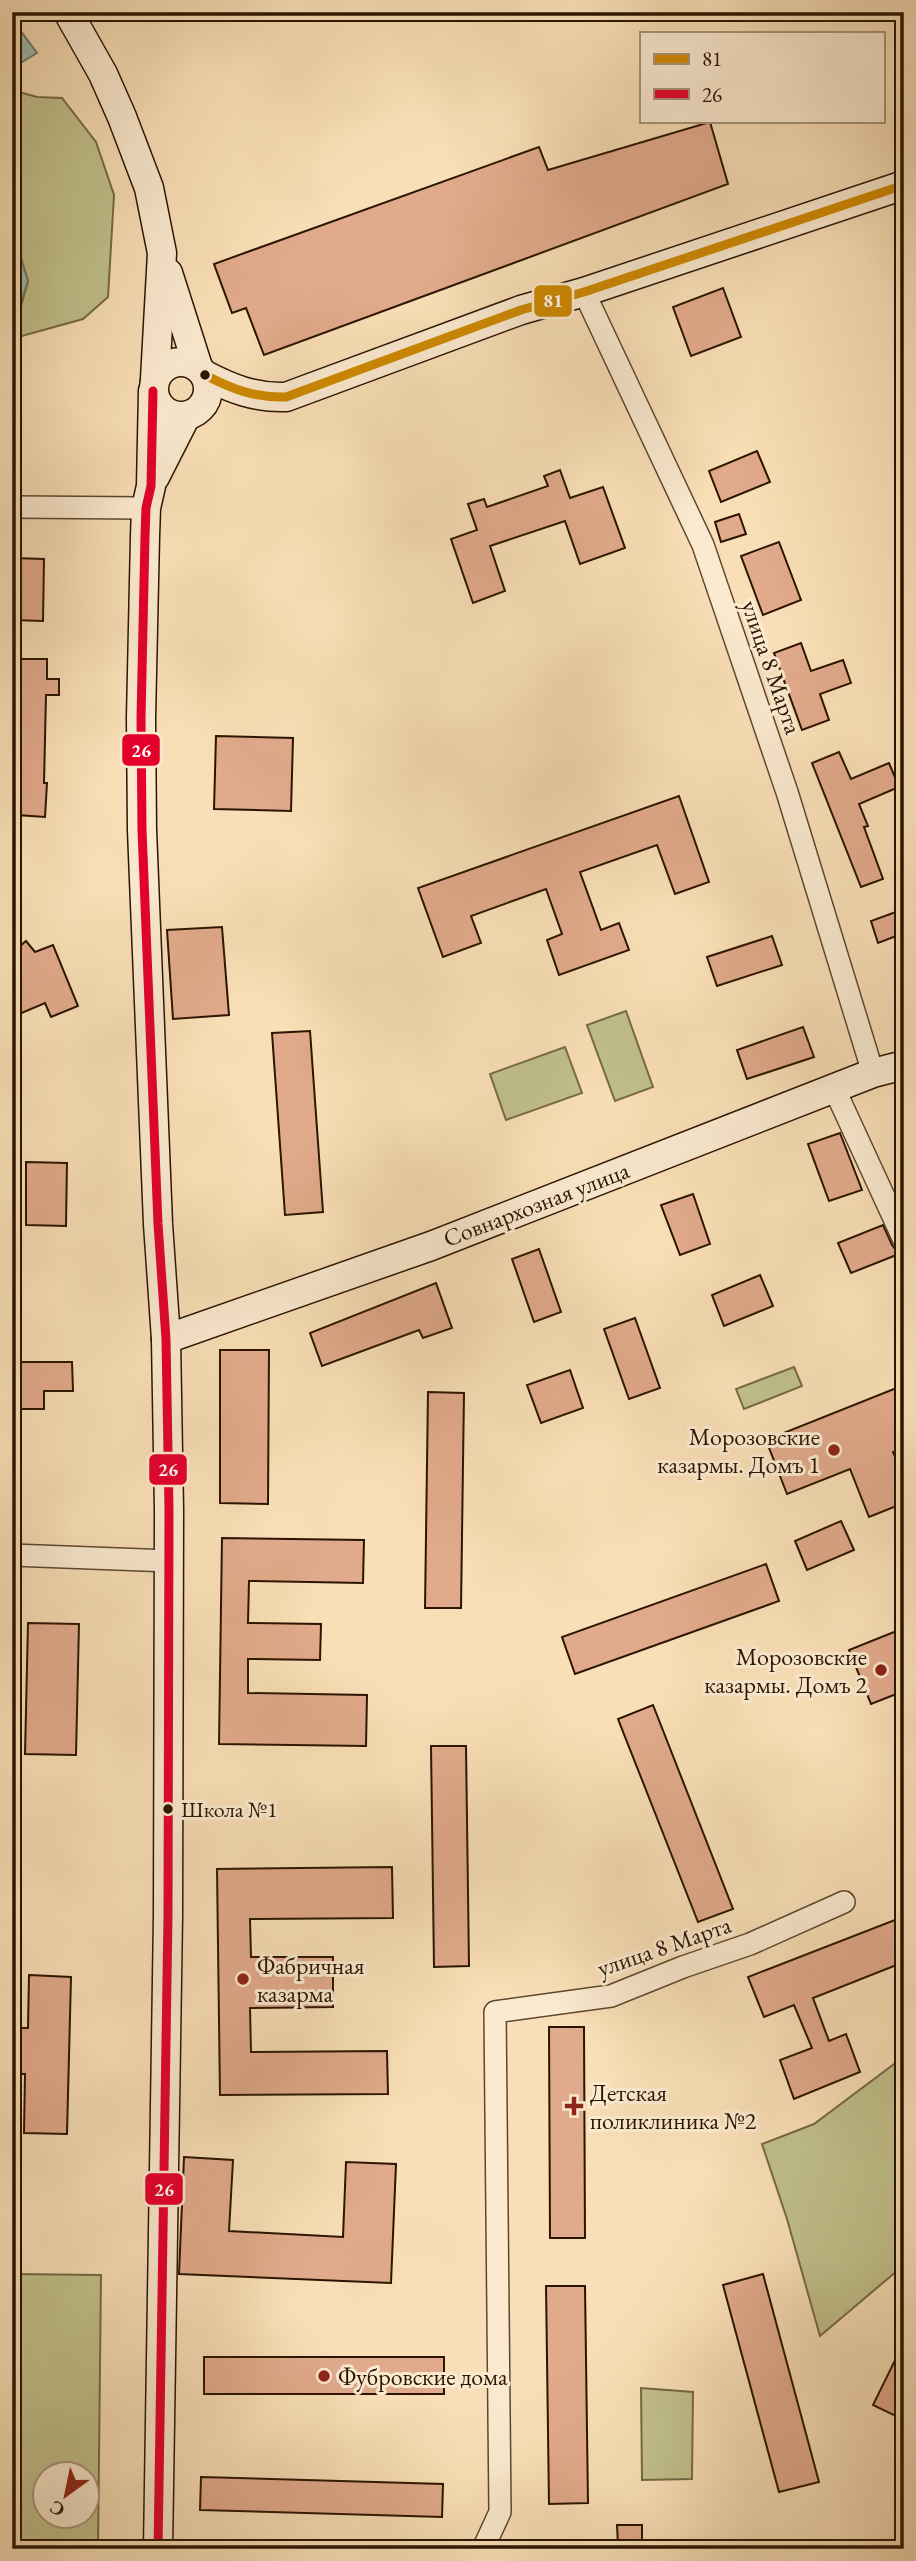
<svg xmlns="http://www.w3.org/2000/svg" width="916" height="2561" font-family="'EB Garamond',serif">
<style>
.green{fill:#c1c18c;stroke:#766a46;stroke-width:2;fill-rule:evenodd}
.water{fill:#9ebcb1;stroke:#70796b;stroke-width:2}
.lines{fill:none;stroke-linecap:round;stroke-linejoin:round}
.stream{stroke:#70796b;stroke-width:6}
.building{fill:#e1aa8c;stroke:#2b1401;stroke-width:2}
.street-casing{stroke:#5e472e;stroke-width:24}
.secondary-casing{stroke:#2b1401;stroke-width:31}
.street{stroke:#fbead0;stroke-width:21}
.secondary{stroke:#fbead0;stroke-width:28}
.bus-1-casing{stroke:#fbead0;stroke-width:14}
.bus-2-casing{stroke:#fbead0;stroke-width:14}
.bus-1{stroke:#ce8900;stroke-width:9}
.bus-2{stroke:#e4002b;stroke-width:9}
.bus-dot{fill:#2b1401;stroke:#fbead0;stroke-width:2.5}
.poi-dot{fill:#8f2418;stroke:#fbead0;stroke-width:2.5}
.labels{text-anchor:middle;dominant-baseline:central;stroke-width:6;stroke-linejoin:round;paint-order:stroke}
.bus-label{font-size:22px;fill:#2b1401;stroke:#fbead0;text-anchor:start}
.street-label{font-size:24px;fill:#2b1401;stroke:#fbead0}
.poi-label{font-size:24px;fill:#2b1401;stroke:#fbead0;text-anchor:start}
.line-badge{stroke:#fbead0;stroke-width:2.5}
.badge-label{font-size:19px;text-anchor:middle;font-weight:bold;fill:#fff}
</style>
<rect width="100%" height="100%" fill="#f9dfb7"/>
<filter id="stains"><feTurbulence type="fractalNoise" baseFrequency=".00286" numOctaves="4"/><feColorMatrix values="0 0 0 0 .2 0 0 0 0 .09 0 0 0 0 .02 0 0 0 .5 -.17"/></filter>
<radialGradient id="worn" r=".72"><stop offset=".6" stop-color="#630" stop-opacity="0"/><stop offset="1" stop-color="#630" stop-opacity=".3"/></radialGradient>
<!-- green -->
<g class="green">
<polygon points="12,90 37,97 62,98 96,142 114,195 108,297 83,319 22,336 14,331 28,281 12,230"/>
<polygon points="626,1011 653,1087 615,1101 587,1025"/>
<polygon points="565,1047 582,1093 506,1120 490,1074"/>
<polygon points="794,1367 802,1386 744,1409 736,1389"/>
<polygon points="904,2052 904,2265 820,2336 787,2219 762,2144 814,2124 898,2061"/>
<path d="M12,2274L101,2275L98,2549H12ZM46,2474H88V2516H46Z"/>
<polygon points="641,2388 693,2392 692,2479 642,2480"/>
</g>
<!-- water -->
<g class="water">
<polygon points="12,19 37,53 12,68"/>
<polygon points="12,230 28,281 18,312 12,317"/>
</g>
<g class="lines">
<!-- stream -->
<polyline class="stream" points="87,18 110,12"/>
</g>
<!-- building -->
<g class="building">
<polygon points="710,122 728,184 264,355 246,308 232,313 214,264 539,147 548,170"/>
<polygon points="723,288 741,337 691,356 673,307"/>
<polygon points="757,451 770,482 721,502 709,471"/>
<polygon points="560,470 570,498 603,487 625,548 580,564 565,521 490,546 505,591 473,603 451,539 477,530 468,504 484,499 487,507 548,486 544,476"/>
<polygon points="739,514 746,534 721,542 715,522"/>
<polygon points="779,542 801,600 763,615 741,556"/>
<polygon points="13,558 44,559 43,621 12,620"/>
<polygon points="801,643 811,671 843,660 851,683 820,694 829,720 802,730 774,653"/>
<polygon points="20,659 47,659 47,679 59,679 59,695 46,695 44,783 47,783 45,817 17,815 21,754"/>
<polygon points="216,736 293,738 291,811 214,809"/>
<polygon points="839,752 851,779 889,763 899,787 859,804 868,826 864,827 883,879 861,887 812,763"/>
<polygon points="679,796 709,882 675,894 657,845 580,872 601,930 619,923 629,950 559,975 547,940 562,934 546,889 471,916 481,943 443,957 418,888"/>
<polygon points="904,909 904,933 878,943 871,921"/>
<polygon points="222,927 229,1015 173,1019 167,930"/>
<polygon points="772,936 782,965 717,986 707,957"/>
<polygon points="26,941 35,952 53,945 78,1006 51,1017 45,1003 12,1017 12,953"/>
<polygon points="803,1027 814,1057 747,1079 737,1050"/>
<polygon points="310,1031 323,1212 285,1215 272,1033"/>
<polygon points="840,1133 862,1190 829,1201 808,1144"/>
<polygon points="26,1162 67,1163 66,1226 26,1225"/>
<polygon points="693,1194 710,1244 680,1255 661,1205"/>
<polygon points="883,1225 892,1245 899,1254 851,1273 838,1243"/>
<polygon points="539,1249 561,1312 534,1322 512,1259"/>
<polygon points="760,1275 773,1306 724,1326 712,1295"/>
<polygon points="436,1283 452,1328 423,1338 419,1330 322,1366 310,1333"/>
<polygon points="635,1318 660,1388 629,1399 604,1329"/>
<polygon points="220,1350 269,1350 268,1504 220,1503"/>
<polygon points="12,1362 72,1362 73,1391 44,1391 44,1409 12,1409"/>
<polygon points="570,1370 583,1408 541,1423 527,1385"/>
<polygon points="904,1385 904,1448 893,1452 904,1478 904,1503 869,1517 850,1469 787,1494 766,1440"/>
<polygon points="428,1392 464,1393 461,1608 425,1608"/>
<polygon points="841,1521 854,1550 807,1570 795,1541"/>
<polygon points="222,1538 364,1540 363,1583 249,1581 248,1623 321,1624 320,1660 248,1659 248,1693 367,1695 366,1746 219,1744"/>
<polygon points="766,1564 779,1601 575,1674 562,1637"/>
<polygon points="28,1623 79,1624 76,1755 25,1754"/>
<polygon points="904,1628 904,1691 871,1704 849,1650"/>
<polygon points="653,1705 733,1909 698,1922 618,1719"/>
<polygon points="431,1746 466,1746 469,1966 434,1967"/>
<polygon points="392,1867 393,1918 250,1919 251,1957 333,1957 333,2007 250,2008 251,2052 387,2051 388,2094 220,2095 217,1869"/>
<polygon points="900,1918 904,1927 904,1962 813,1998 829,2041 846,2034 860,2072 794,2099 780,2060 812,2048 794,2005 764,2017 748,1977"/>
<polygon points="29,1975 71,1977 67,2134 24,2133 25,2074 12,2074 12,2028 28,2028"/>
<polygon points="549,2027 584,2027 585,2238 550,2238"/>
<polygon points="184,2157 233,2160 229,2231 343,2237 346,2162 396,2164 391,2283 179,2274"/>
<polygon points="763,2274 819,2482 779,2492 723,2285"/>
<polygon points="546,2286 585,2286 588,2503 549,2504"/>
<polygon points="904,2342 904,2420 873,2405"/>
<rect x="204" y="2357" width="240" height="37"/>
<polygon points="201,2477 443,2484 442,2517 200,2510"/>
<polygon points="617,2525 642,2525 642,2546 618,2545"/>
</g>
<g class="lines">
<defs>
<g id="street">
<polyline points="584,292 703,545 787,792 873,1073"/>
<polyline points="12,507 146,508"/>
<polyline points="834,1088 904,1240"/>
<polyline points="12,1555 170,1561"/>
<polyline points="483,2549 500,2512 495,2012 611,1996 683,1967 750,1944 844,1902"/>
</g>
<g id="secondary">
<polyline points="68,12 103,74 122,117 149,188 162,253 155,379"/>
<polyline points="168,273 198,367"/>
<circle cx="181" cy="389" r="27"/>
<path d="M205,375C232,389 255,398 286,397L521,310L584,292L904,185"/>
<polyline points="153,391 151,486 146,508 145,536 141,718 142,830 158,1224 166,1339 169,1510 168,1916 158,2549"/>
<polyline points="155,477 186,416"/>
<polyline points="166,1339 431,1246 873,1073 904,1065"/>
</g>
</defs>
<!-- street casing -->
<use href="#street" class="street-casing"/>
<!-- secondary casing -->
<use href="#secondary" class="secondary-casing"/>
<!-- street -->
<use href="#street" class="street"/>
<!-- secondary -->
<use href="#secondary" class="secondary"/>
<defs>
<path id="bus-1" d="M205,375C232,389 255,398 286,397L521,310L584,292L904,185"/>
<polyline id="bus-2" points="153,391 151,486 146,508 145,536 141,718 142,830 158,1224 166,1339 169,1510 168,1916 158,2549"/>
</defs>
<!-- bus-1 casing -->
<use href="#bus-1" class="bus-1-casing"/>
<!-- bus-2 casing -->
<use href="#bus-2" class="bus-2-casing"/>
<!-- bus-1 -->
<use href="#bus-1" class="bus-1"/>
<!-- bus-2 -->
<use href="#bus-2" class="bus-2"/>
</g>
<!-- markers -->
<g class="bus-dot">
<circle cx="205" cy="375" r="6"/>
<circle cx="168" cy="1809" r="6"/>
</g>
<g class="poi-dot">
<circle cx="834" cy="1450" r="7"/>
<circle cx="881" cy="1670" r="7"/>
<circle cx="243" cy="1979" r="7"/>
<path d="M570.5 2095.5h7v7h7v7h-7v7h-7v-7h-7v-7h7z"/>
<circle cx="324" cy="2376" r="7"/>
</g>
<g class="labels">
<!-- bus labels -->
<g class="bus-label">
<text x="181" y="1809">Школа №1</text>
</g>
<!-- street labels -->
<g class="street-label">
<text transform="translate(772 667) rotate(71)">улица 8 Марта</text>
<text transform="translate(536 1204) rotate(-21)">Совнархозная улица</text>
<text transform="translate(664 1946) rotate(-19)">улица 8 Марта</text>
</g>
<!-- poi labels -->
<g class="poi-label">
<text x="820" y="1436" text-anchor="end">Морозовские<tspan x="820" dy="28">казармы. Домъ 1</tspan></text>
<text x="867" y="1656" text-anchor="end">Морозовские<tspan x="867" dy="28">казармы. Домъ 2</tspan></text>
<text x="257" y="1965">Фабричная<tspan x="257" dy="28">казарма</tspan></text>
<text x="590" y="2092">Детская<tspan x="590" dy="28">поликлиника №2</tspan></text>
<text x="338" y="2376">Фубровские дома</text>
</g>
</g>
<g class="line-badge">
<rect x="533" y="284" width="40" height="34" rx="7" fill="#ce8900"/>
<rect x="121" y="733" width="40" height="34" rx="7" fill="#e4002b"/>
<rect x="148" y="1453" width="40" height="33" rx="7" fill="#e4002b"/>
<rect x="144" y="2172" width="40" height="34" rx="7" fill="#e4002b"/>
</g>
<g class="badge-label">
<text x="553" y="307">81</text>
<text x="141" y="757">26</text>
<text x="168" y="1476">26</text>
<text x="164" y="2196">26</text>
</g>
<!-- margin -->
<rect width="916" height="2561" fill="none" stroke="#f9dfb7" stroke-width="42"/>
<rect x="14" y="14" width="888" height="2533" fill="none" stroke="#2b1401" stroke-width="3.5"/>
<rect x="21" y="21" width="874" height="2519" fill="none" stroke="#2b1401" stroke-width="2"/>
<!-- legend -->
<rect x="640" y="32" width="245" height="91" fill="#fbead0" stroke="#a8947d" stroke-width="2"/>
<rect x="654" y="54" width="35" height="10" fill="#ce8900" stroke="#a8947d" stroke-width="2"/>
<text x="702" y="66" font-size="21" fill="#2b1401">81</text>
<rect x="654" y="89" width="35" height="10" fill="#e4002b" stroke="#a8947d" stroke-width="2"/>
<text x="702" y="102" font-size="21" fill="#2b1401">26</text>
<!-- north arrow -->
<g transform="translate(66 2495) rotate(213)"><circle r="33" fill="#fbead0" stroke="#a8947d" stroke-width="2"/>
<path d="M0-5L12 26L0 18L-12 26Z" fill="#8f2418"/>
<text y="-10" font-size="19" font-weight="bold" text-anchor="middle" fill="#2b1401">С</text>
</g>
<rect width="100%" height="100%" filter="url(#stains)"/>
<rect width="100%" height="100%" fill="url(#worn)"/>
</svg>
